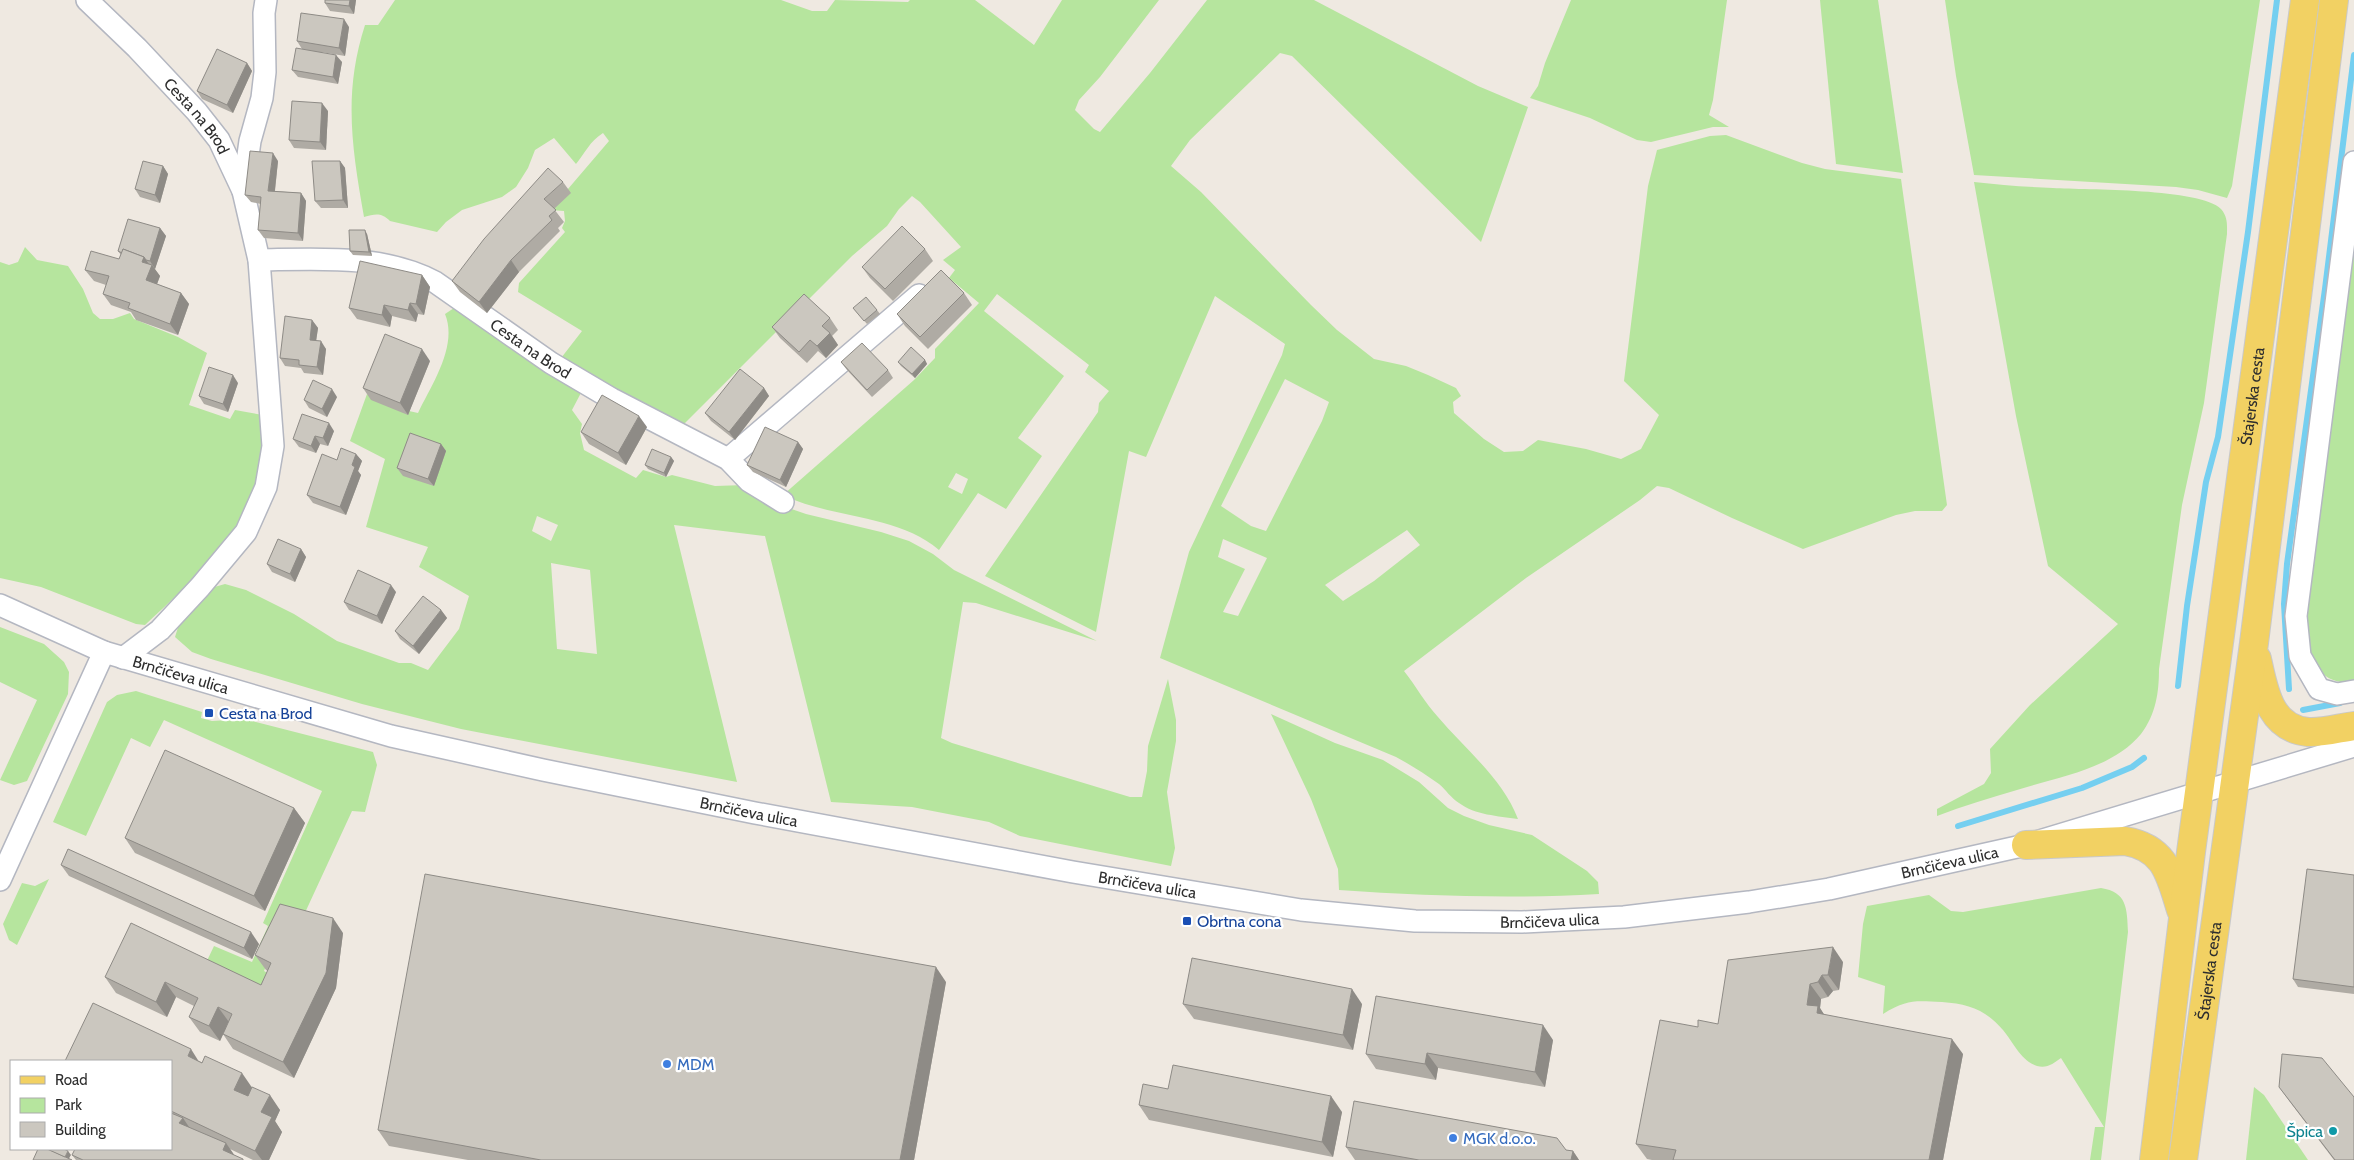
<svg xmlns="http://www.w3.org/2000/svg" width="2354" height="1160" font-family="Cabin,sans-serif">
<style>
.green{fill:#b6e59e;fill-rule:evenodd}
.lines{fill:none;stroke-linecap:round;stroke-linejoin:round}
.stream{stroke:#75cff0;stroke-width:6}
.minor-casing{stroke:#b4b7c1;stroke-width:24}
.major-casing{stroke:#c9c9c9;stroke-width:30}
.minor{stroke:#fff;stroke-width:21}
.major{stroke:#f2d163;stroke-width:28}
.wall{fill:#afaba4}
.shaded-wall{fill:#8e8b86}
.building{fill:#cbc7bf;stroke:#8e8b86}
.transit-dot{fill:#1a4fb4;stroke:#fff;stroke-width:2}
.shop-dot{fill:#3f7fe0;stroke:#fff;stroke-width:2}
.culture-dot{fill:#0f9aa8;stroke:#fff;stroke-width:2}
.labels{text-anchor:middle;dominant-baseline:central;stroke-width:4.5;stroke-linejoin:round;paint-order:stroke}
.street-label{font-size:16px;fill:#2e2e2e;stroke:#fff}
.transit-label{font-size:16px;fill:#164399;stroke:#fff;text-anchor:start}
.shop-label{font-size:16px;fill:#366cbe;stroke:#fff;text-anchor:start}
.culture-label{font-size:16px;fill:#0d838f;stroke:#fff;text-anchor:end}
</style>
<rect width="100%" height="100%" fill="#efe9e1"/>
<!-- green -->
<g class="green">
<path d="M395,0H781L812,11H827L835,0L908,2L910,0H975L1034,45L1062,0H1159L1100,77L1079,100L1075,110L1094,129L1100,132L1150,73L1207,0H1314L1478,86L1528,107L1481,242L1292,56L1280,53L1190,140L1171,166L1201,192L1311,305L1337,330L1374,359L1406,366L1428,375L1456,388L1461,396L1453,402L1454,413L1484,439L1504,452L1523,451L1538,440L1586,449L1621,459L1641,449L1659,415L1624,381L1648,186L1657,150L1710,136L1726,135L1802,163L1825,169L1901,179L1947,505L1942,511H1915L1896,515L1803,549L1732,518L1669,488L1657,486L1640,500L1526,578L1404,671C1416,686 1425,703 1438,717C1465,749 1503,779 1518,819C1498,816 1475,815 1459,803C1451,798 1446,790 1439,784C1425,774 1411,765 1396,757L1160,658L1189,552L1282,355L1285,344L1215,296L1146,457L1129,451L1096,632L985,576L1098,412L1099,403L1109,391L1085,372L1089,365L997,294L984,311L1064,376L1018,438L1042,456L1006,509L978,493L939,550C897,514 832,519 783,495L914,380L935,358V349L979,303L949,278L955,270L943,260L961,247L920,202L912,196L899,209L887,226L852,256L680,428L558,362L582,331L518,292L519,283L565,232L562,228L565,221L564,211L550,210L609,141L603,133C589,142 586,152 576,164L554,138L535,150L528,168L516,187L502,197L462,210L446,222L437,232L390,221C381,212 375,214 364,217C352,148 343,93 365,25H378ZM1285,379L1329,402L1322,421L1266,531L1251,526L1221,506ZM956,473L968,479L962,494L948,487ZM1407,530L1420,545L1374,581L1343,601L1325,585ZM1223,539L1267,558L1238,616L1223,612L1245,569L1218,557Z"/>
<polygon points="1571,0 1727,0 1713,100 1709,115 1729,127 1713,127 1651,142 1637,140 1590,118 1530,98 1538,86 1545,63"/>
<polygon points="1820,0 1878,0 1903,173 1836,164"/>
<polygon points="1945,0 2260,0 2232,186 2227,198 2198,190 2176,187 1974,175 1956,76"/>
<path d="M1974,182C2000,185 2027,187 2053,188C2086,190 2201,188 2221,209C2228,217 2227,225 2227,234L2204,403L2182,505L2159,669C2159,692 2156,714 2141,734C2112,769 2058,777 2017,790C1990,798 1963,806 1937,816V809L1984,784L1991,773L1990,749L2030,705L2118,624L2048,566L2016,416Z"/>
<path d="M2354,234V683C2311,684 2310,651 2305,619Z"/>
<path d="M25,247L37,260L68,266L83,289L93,313L100,319H113L130,313L134,319L178,337L207,353L189,405L230,419L235,410L263,415C265,437 266,458 260,480C247,531 184,589 145,625L136,624L41,587L0,578V262L9,265L18,262Z"/>
<path d="M457,306L583,389L572,410L582,424L580,433L584,450L636,478L643,470L666,477L672,475L715,486L745,485L777,504L806,514L881,532L909,541L933,554L954,570L1097,641L976,603L963,602L941,738L952,743L1130,797H1142L1147,771L1148,746L1168,679L1176,720V741L1167,792L1175,848L1171,866L1020,836L989,822L912,807L831,802L765,536L674,525L737,782L461,729L362,704L211,659L192,652L175,637L181,618L211,588L225,584L246,590L294,614L337,641L399,663H411L428,670L459,629L469,596L419,567L428,547L366,527L385,459L350,441L367,394L400,409L418,413C432,384 458,346 445,314ZM537,516L558,525L551,541L532,531ZM551,563L590,570L597,654L557,649Z"/>
<polygon points="0,627 44,644 64,662 69,672 68,694 27,781 14,785 0,780 37,700 0,682"/>
<polygon points="136,691 202,712 201,718 212,721 244,719 373,752 377,765 365,812 352,811 303,917 288,912 264,971 278,979 270,995 205,965 214,946 252,962 268,926 263,923 322,791 164,720 150,747 131,738 86,836 53,822 107,702 117,695"/>
<path d="M1271,714L1335,743L1383,760L1419,782L1448,808L1464,816L1489,825L1532,835L1587,871L1598,882L1599,894C1512,899 1426,896 1339,890L1338,869L1311,799Z"/>
<polygon points="49,879 17,945 9,940 3,924 22,883 35,886"/>
<path d="M2101,888C2127,892 2127,908 2128,932L2101,1160H2090L2095,1127H2104L2061,1058C2054,1063 2047,1069 2037,1066C2021,1061 2013,1042 2003,1030C1985,1009 1968,1004 1942,1002C1914,1001 1908,999 1883,1014L1885,986L1858,977L1863,924L1867,906L1929,895L1951,911L1963,912Z"/>
<polygon points="2254,1087 2264,1095 2308,1160 2246,1160"/>
</g>
<g class="lines">
<!-- stream -->
<g class="stream">
<polyline points="2178,686 2187,606 2206,482 2218,437 2248,232 2277,0"/>
<polyline points="2289,689 2284,604 2287,564 2325,289 2354,55"/>
<polyline points="2303,710 2340,703"/>
<polyline points="1958,826 2082,788 2132,767 2144,758"/>
</g>
<defs>
<g id="minor">
<path id="s1" d="M87,0L137,48L197,112L219,140L243,191L259,260L273,446L266,487L246,532L200,587L160,630L123,658"/>
<polyline points="2354,162 2296,616 2300,656 2319,689 2337,694 2354,691"/>
<polyline points="243,191 250,141 262,98 265,72 264,13 266,0"/>
<path id="s2" d="M259,260C318,259 382,254 435,282L551,363L612,399L728,459L749,481L783,502"/>
<polyline points="728,459 919,295"/>
<path id="s3" d="M0,605L104,652L391,736L543,770L755,813L1073,872L1301,910L1415,921L1522,922L1624,917L1749,902L1829,889L2026,845L2354,746"/>
<polyline points="0,880 104,652"/>
</g>
<g id="major">
<path d="M2257,659C2264,690 2269,728 2308,732C2323,733 2339,728 2354,726"/>
<path d="M2026,845L2125,841C2166,848 2170,875 2181,910"/>
<path id="s4" d="M2154,1160L2191,852L2305,0"/>
<path id="s5" d="M2183,1160L2254,643L2334,0"/>
</g>
</defs>
<!-- minor casing -->
<use href="#minor" class="minor-casing"/>
<!-- major casing -->
<use href="#major" class="major-casing"/>
<!-- minor -->
<use href="#minor" class="minor"/>
<!-- major -->
<use href="#major" class="major"/>
</g>
<!-- wall -->
<g class="wall">
<polygon points="325,0 356,0 354,14 330,11 325,3"/>
<polygon points="349,27 345,56 321,52 342,62 338,84 298,77 292,70 302,49 297,41"/>
<polygon points="247,63 252,71 233,113 202,99 197,91"/>
<polygon points="328,111 326,150 294,148 289,140"/>
<polygon points="278,161 275,191 301,193 306,201 303,241 264,238 258,230 261,204 251,202 245,195"/>
<polygon points="340,161 345,168 348,208 321,208 315,201"/>
<polygon points="163,166 168,174 160,203 140,197 135,189"/>
<polygon points="563,182 571,193 554,209 564,222 558,228 560,231 519,272 487,313 460,292 452,281"/>
<polygon points="160,228 166,236 155,269 154,268 160,276 157,284 181,293 189,304 178,335 136,320 131,312 111,305 103,294 106,285 94,281 85,270 119,259 121,255 118,251"/>
<polygon points="367,234 372,256 353,255 350,251"/>
<polygon points="925,249 933,261 893,301 870,278 862,267"/>
<polygon points="422,275 430,287 424,315 418,314 416,322 392,316 390,327 357,319 349,308"/>
<polygon points="964,293 972,305 928,349 905,326 897,314"/>
<polygon points="853,308 877,310 880,314 867,324"/>
<polygon points="830,318 838,330 832,336 838,345 826,358 818,351 807,363 780,338 772,327"/>
<polygon points="312,320 318,328 316,341 326,349 323,375 304,373 301,368 285,366 280,358"/>
<polygon points="925,360 927,364 915,378 901,366 898,362"/>
<polygon points="430,361 408,415 371,400 363,388"/>
<polygon points="841,362 888,370 893,378 872,397 847,370"/>
<polygon points="238,383 228,412 204,404 199,396"/>
<polygon points="764,388 769,396 735,440 711,421 705,413"/>
<polygon points="337,397 327,417 309,408 304,400"/>
<polygon points="647,427 626,465 589,444 581,432"/>
<polygon points="334,431 328,446 320,444 316,453 299,447 293,439"/>
<polygon points="798,442 803,449 786,487 753,472 747,465"/>
<polygon points="441,444 446,451 434,486 403,476 397,468"/>
<polygon points="356,454 362,461 358,471 361,475 346,515 313,503 307,495 337,460"/>
<polygon points="671,457 674,461 666,477 648,469 645,465"/>
<polygon points="301,549 306,557 295,582 272,572 267,564"/>
<polygon points="396,592 382,624 349,610 344,602"/>
<polygon points="441,610 447,618 419,654 400,639 395,631"/>
<polygon points="294,808 305,823 265,911 135,853 125,838"/>
<polygon points="61,865 259,944 252,959 69,876"/>
<polygon points="2354,875 2354,994 2298,987 2293,979"/>
<polygon points="343,933 336,988 294,1078 233,1049 223,1034 220,1041 200,1032 189,1017 194,1006 176,997 167,1017 116,993 105,977 261,985 268,971 266,970 255,955"/>
<polygon points="1843,962 1839,990 1833,991 1828,997 1821,999 1820,1008 1824,1015 1963,1054 1943,1160 1652,1160 1647,1159 1636,1144 1698,1027 1718,1024"/>
<polygon points="946,982 914,1160 468,1160 389,1146 378,1130"/>
<polygon points="1183,1004 1362,1004 1353,1050 1194,1019"/>
<polygon points="1553,1040 1545,1087 1438,1068 1436,1080 1376,1069 1366,1054"/>
<polygon points="171,1061 199,1061 252,1087 280,1110 275,1121 282,1132 269,1160 253,1160 230,1149 234,1155 243,1160 76,1160 72,1155 171,1149"/>
<polygon points="2279,1087 2354,1160 2334,1160 2290,1102"/>
<polygon points="1168,1089 1342,1112 1333,1157 1149,1120 1139,1105"/>
<polygon points="1346,1147 1566,1150 1573,1151 1579,1160 1355,1160"/>
</g>
<!-- shaded-wall -->
<g class="shaded-wall">
<polygon points="350,0 356,0 354,14 349,6"/>
<polygon points="344,19 349,27 345,56 339,48"/>
<polygon points="336,55 342,62 338,84 333,77"/>
<polygon points="247,63 252,71 233,113 227,105"/>
<polygon points="322,103 328,111 326,150 320,142"/>
<polygon points="273,153 278,161 274,198 268,191"/>
<polygon points="340,161 345,168 348,208 343,200"/>
<polygon points="163,166 168,174 160,203 155,195"/>
<polygon points="301,193 306,201 303,241 298,233"/>
<polygon points="160,228 166,236 155,269 150,261"/>
<polygon points="365,230 367,234 372,256 369,252"/>
<polygon points="144,257 151,267 152,265 160,276 154,292 146,280 142,262"/>
<polygon points="511,260 519,272 487,313 479,302"/>
<polygon points="422,275 430,287 424,315 416,304"/>
<polygon points="181,293 189,304 178,335 170,324"/>
<polygon points="410,303 418,314 416,322 408,310"/>
<polygon points="384,305 392,316 390,327 382,315"/>
<polygon points="312,320 318,328 315,348 310,340"/>
<polygon points="830,333 838,345 826,358 817,346"/>
<polygon points="321,341 326,349 323,375 317,367"/>
<polygon points="422,349 430,361 408,415 400,403"/>
<polygon points="925,360 927,364 915,378 912,374"/>
<polygon points="233,375 238,383 228,412 223,404"/>
<polygon points="764,388 769,396 735,440 729,432"/>
<polygon points="332,389 337,397 327,417 322,409"/>
<polygon points="639,416 647,427 626,465 618,453"/>
<polygon points="329,423 334,431 328,446 323,438"/>
<polygon points="315,436 320,444 316,453 311,446"/>
<polygon points="798,442 803,449 786,487 780,480"/>
<polygon points="441,444 446,451 434,486 428,479"/>
<polygon points="356,454 362,461 358,471 361,475 346,515 340,507 352,465"/>
<polygon points="671,457 674,461 666,477 664,473"/>
<polygon points="301,549 306,557 295,582 290,574"/>
<polygon points="391,585 396,592 382,624 377,616"/>
<polygon points="441,610 447,618 419,654 413,646"/>
<polygon points="294,808 305,823 265,911 254,896"/>
<polygon points="333,918 343,933 336,988 294,1078 283,1062"/>
<polygon points="251,932 259,944 252,959 244,948"/>
<polygon points="1833,947 1843,962 1839,990 1828,975"/>
<polygon points="936,967 946,982 914,1160 900,1160"/>
<polygon points="1822,975 1833,991 1828,997 1818,982"/>
<polygon points="165,982 176,997 167,1017 156,1002"/>
<polygon points="1810,984 1821,999 1820,1008 1829,1022 1828,1029 1807,1005"/>
<polygon points="1352,989 1362,1004 1353,1050 1343,1035"/>
<polygon points="218,1007 229,1022 220,1041 209,1026"/>
<polygon points="1543,1025 1553,1040 1545,1087 1535,1072"/>
<polygon points="1952,1039 1963,1054 1943,1160 1929,1160"/>
<polygon points="191,1049 201,1065 188,1056"/>
<polygon points="1427,1053 1438,1068 1436,1080 1425,1064"/>
<polygon points="242,1073 253,1089 245,1105 234,1090"/>
<polygon points="270,1095 280,1110 275,1121 282,1132 269,1160 262,1160 255,1151 261,1112"/>
<polygon points="1331,1096 1342,1112 1333,1157 1322,1142"/>
<polygon points="183,1118 193,1133 179,1123"/>
<polygon points="226,1143 237,1159 223,1150"/>
<polygon points="68,1151 71,1155 68,1160 64,1159"/>
<polygon points="1573,1151 1579,1160 1571,1160"/>
</g>
<!-- building -->
<g class="building">
<polygon points="325,0 350,0 349,6 325,3"/>
<polygon points="301,13 344,19 339,48 297,41"/>
<polygon points="296,48 336,55 333,77 292,70"/>
<polygon points="217,49 247,63 227,105 197,91"/>
<polygon points="292,101 322,103 320,142 289,140"/>
<polygon points="250,151 273,153 268,191 301,193 298,233 258,230 261,197 245,195"/>
<polygon points="143,161 163,166 155,195 135,189"/>
<polygon points="312,161 340,161 343,200 315,201"/>
<polygon points="548,168 563,182 544,199 556,210 549,216 552,220 511,260 479,302 452,281 484,239"/>
<polygon points="128,219 160,228 150,261 146,260 144,257 123,249 122,253 118,251"/>
<polygon points="902,226 925,249 885,289 862,267"/>
<polygon points="349,230 365,230 369,252 350,251"/>
<polygon points="123,249 144,257 142,262 152,265 146,280 181,293 170,324 128,308 130,303 103,294 109,276 85,270 91,251 119,259"/>
<polygon points="360,261 422,275 416,304 410,303 408,310 384,305 382,315 349,308"/>
<polygon points="941,270 964,293 920,337 897,314"/>
<polygon points="804,294 830,318 822,326 830,333 817,346 810,340 799,352 772,327"/>
<polygon points="866,297 877,310 864,321 853,308"/>
<polygon points="285,316 312,320 310,340 321,341 317,367 299,365 299,360 280,358"/>
<polygon points="385,334 422,349 400,403 363,388"/>
<polygon points="862,343 888,370 867,390 841,362"/>
<polygon points="911,347 925,360 912,374 898,362"/>
<polygon points="209,367 233,375 223,404 199,396"/>
<polygon points="740,369 764,388 729,432 705,413"/>
<polygon points="313,380 332,389 322,409 304,400"/>
<polygon points="602,395 639,416 618,453 581,432"/>
<polygon points="302,414 329,423 323,438 315,436 311,446 293,439"/>
<polygon points="765,427 798,442 780,480 747,465"/>
<polygon points="410,433 441,444 428,479 397,468"/>
<polygon points="341,448 356,454 352,465 355,467 340,507 307,495 322,454 337,460"/>
<polygon points="652,449 671,457 664,473 645,465"/>
<polygon points="278,539 301,549 290,574 267,564"/>
<polygon points="358,570 391,585 377,616 344,602"/>
<polygon points="423,596 441,610 413,646 395,631"/>
<polygon points="165,750 294,808 254,896 125,838"/>
<polygon points="68,849 251,932 244,948 61,865"/>
<polygon points="2307,869 2354,875 2354,987 2293,979"/>
<polygon points="425,874 936,967 900,1160 541,1160 378,1130"/>
<polygon points="280,904 333,918 326,973 283,1062 223,1034 232,1014 218,1007 209,1026 189,1017 198,998 165,982 156,1002 105,977 131,923 261,985 271,963 255,955"/>
<polygon points="1833,947 1828,975 1822,975 1818,982 1810,984 1807,1005 1818,1006 1817,1013 1952,1039 1929,1160 1673,1160 1676,1150 1636,1144 1660,1020 1698,1027 1698,1020 1718,1024 1728,960"/>
<polygon points="1192,958 1352,989 1343,1035 1183,1004"/>
<polygon points="1376,996 1543,1025 1535,1072 1427,1053 1425,1064 1366,1054"/>
<polygon points="93,1003 191,1049 188,1056 202,1063 205,1056 242,1073 234,1090 248,1096 252,1087 270,1095 261,1112 272,1117 255,1151 171,1111 171,1061 65,1061"/>
<polygon points="2282,1054 2322,1058 2354,1097 2354,1160 2335,1160 2279,1087"/>
<polygon points="1173,1065 1331,1096 1322,1142 1139,1105 1143,1084 1168,1089"/>
<polygon points="1354,1101 1557,1138 1566,1150 1573,1151 1571,1160 1419,1160 1346,1147"/>
<polygon points="171,1113 183,1118 179,1123 226,1143 223,1150 243,1159 243,1160 83,1160 72,1155 75,1149 171,1149"/>
<polygon points="38,1149 48,1149 72,1160 33,1160"/>
<polygon points="47,1149 64,1149 68,1151 65,1157"/>
</g>
<!-- markers -->
<g class="transit-dot">
<rect x="204" y="708" width="10" height="10" rx="2.5"/>
<rect x="1182" y="916" width="10" height="10" rx="2.5"/>
</g>
<g class="shop-dot">
<circle cx="667" cy="1064" r="5"/>
<circle cx="1453" cy="1138" r="5"/>
</g>
<circle class="culture-dot" cx="2333" cy="1131" r="5"/>
<g class="labels">
<!-- street labels -->
<g class="street-label">
<text stroke="none"><textPath href="#s1" startOffset="160">Cesta na Brod</textPath></text>
<text stroke="none"><textPath href="#s2" startOffset="296">Cesta na Brod</textPath></text>
<text stroke="none"><textPath href="#s4" startOffset="770">Štajerska cesta</textPath></text>
<text stroke="none"><textPath href="#s3" startOffset="194">Brnčičeva ulica</textPath></text>
<text stroke="none"><textPath href="#s3" startOffset="779">Brnčičeva ulica</textPath></text>
<text stroke="none"><textPath href="#s3" startOffset="1994">Brnčičeva ulica</textPath></text>
<text stroke="none"><textPath href="#s3" startOffset="1184">Brnčičeva ulica</textPath></text>
<text stroke="none"><textPath href="#s3" startOffset="1589">Brnčičeva ulica</textPath></text>
<text stroke="none"><textPath href="#s5" startOffset="191">Štajerska cesta</textPath></text>
</g>
<!-- transit labels -->
<g class="transit-label">
<text x="219" y="713">Cesta na Brod</text>
<text x="1197" y="921">Obrtna cona</text>
</g>
<!-- shop labels -->
<g class="shop-label">
<text x="677" y="1064">MDM</text>
<text x="1463" y="1138">MGK d.o.o.</text>
</g>
<!-- culture labels -->
<g class="culture-label">
<text x="2323" y="1131">Špica</text>
</g>
</g>
<!-- legend -->
<rect x="10" y="1060" width="162" height="90" fill="#ffffff" stroke="#ababab"/>
<rect x="20" y="1076" width="25" height="8" fill="#f2d163" stroke="#ababab"/>
<text x="55" y="1085" font-size="15" fill="#2e2e2e">Road</text>
<rect x="20" y="1098" width="25" height="15" fill="#b6e59e" stroke="#ababab"/>
<text x="55" y="1110" font-size="15" fill="#2e2e2e">Park</text>
<rect x="20" y="1122" width="25" height="15" fill="#cbc7bf" stroke="#ababab"/>
<text x="55" y="1135" font-size="15" fill="#2e2e2e">Building</text>
</svg>
